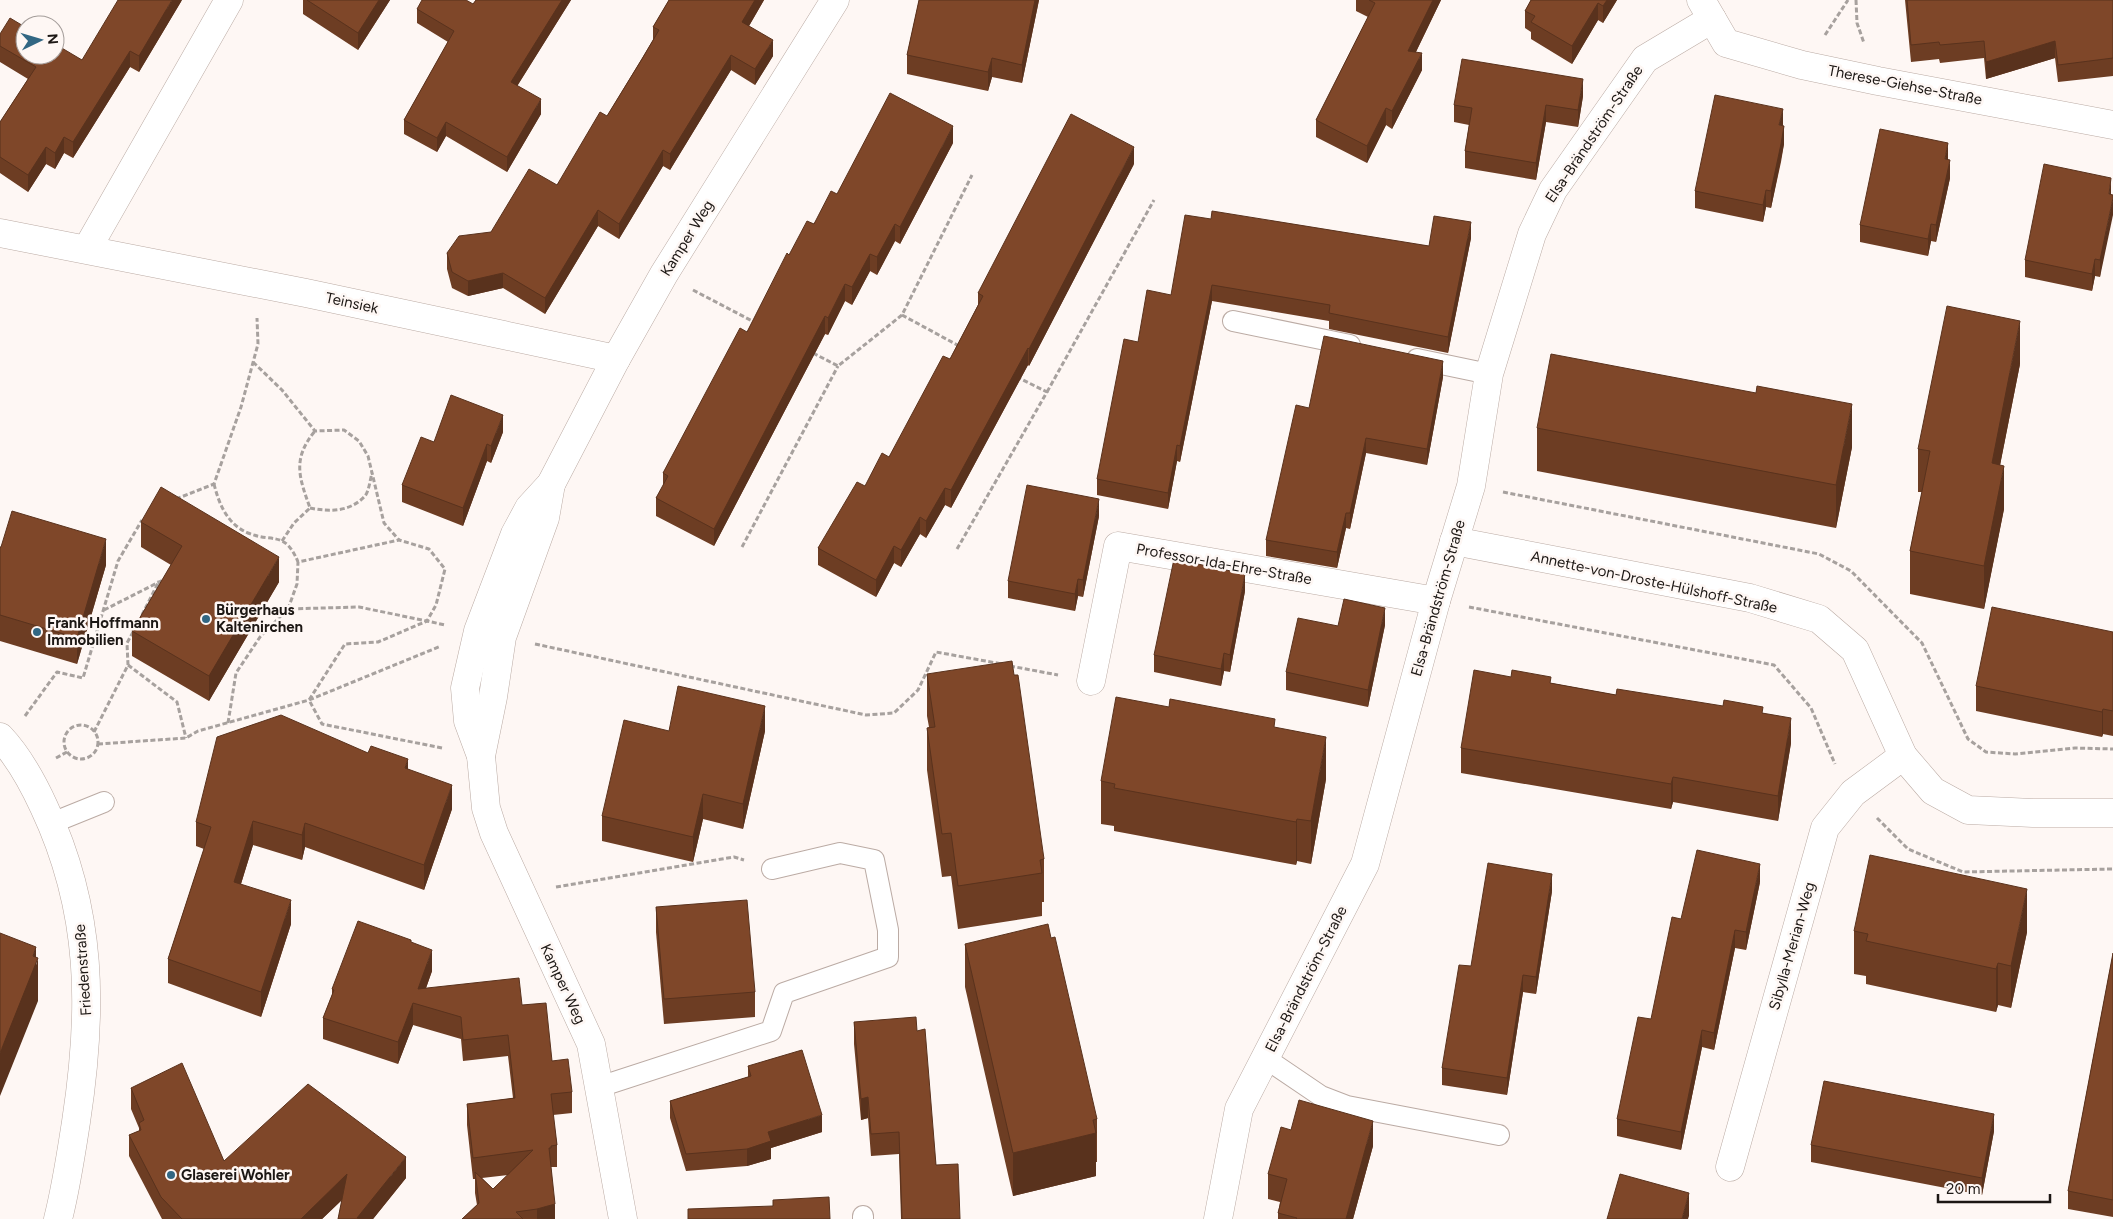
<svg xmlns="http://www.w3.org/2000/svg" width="2113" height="1219" font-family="Figtree,sans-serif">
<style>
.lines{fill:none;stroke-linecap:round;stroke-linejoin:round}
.lane-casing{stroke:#bbaba4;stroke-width:22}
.street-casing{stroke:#bbaba4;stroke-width:29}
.secondary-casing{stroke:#bbaba4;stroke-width:29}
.path{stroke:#a7a19e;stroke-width:3;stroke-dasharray:5 2.5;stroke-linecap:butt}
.lane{stroke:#fff;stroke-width:20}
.street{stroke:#fff;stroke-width:28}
.secondary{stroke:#fff;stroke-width:28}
.wall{fill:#6d3d23;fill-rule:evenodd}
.shaded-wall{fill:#59321d}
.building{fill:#7f4729;stroke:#59321d}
.poi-dot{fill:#326783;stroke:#fef7f4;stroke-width:2}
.labels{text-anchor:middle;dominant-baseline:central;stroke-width:5;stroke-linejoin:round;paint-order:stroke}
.street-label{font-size:15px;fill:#1c1714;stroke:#fef7f4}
.poi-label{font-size:15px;font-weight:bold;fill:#1c1714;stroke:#fef7f4;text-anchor:start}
</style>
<rect width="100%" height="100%" fill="#fef7f4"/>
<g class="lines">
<defs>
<g id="lane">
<polyline points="1233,321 1350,345"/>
<polyline points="1417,359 1489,374"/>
<polyline points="52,823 104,802"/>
<polyline points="1265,1058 1321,1096 1347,1106 1499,1135"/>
<polyline points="599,1087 771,1031 784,993 888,957 888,930 874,860 840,853 772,869"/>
<polyline points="863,1219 863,1216"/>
</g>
<g id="street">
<polyline points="1701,0 1726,43 1802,65 1878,81 2113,125"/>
<polyline points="0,233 306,293 616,359"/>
<polyline points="87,249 229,0"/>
<polyline points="1454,541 1750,598 1819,619 1855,650 1903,756 1933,791 1968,810 2033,813 2113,813"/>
<polyline points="1091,681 1118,546 1436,601"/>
<polyline points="481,756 493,697 502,637 545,518 551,484"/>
<polyline points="1730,1167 1825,828 1853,793 1903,756"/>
<polyline points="623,1219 591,1044 494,833 486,808 481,756 468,721 465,688 478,631 515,534 529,508 551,484 616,359 664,274 835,0"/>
<polyline points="1218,1219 1239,1109 1365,864 1436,601 1471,486 1489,374 1532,234 1553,190 1645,59 1712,19"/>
</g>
<path id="secondary" d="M0,737C19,757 33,783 44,807C93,911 93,1011 76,1122C71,1154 66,1188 58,1219"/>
</defs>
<!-- lane casing -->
<use href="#lane" class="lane-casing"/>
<!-- street casing -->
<use href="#street" class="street-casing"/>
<!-- secondary casing -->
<use href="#secondary" class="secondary-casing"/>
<!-- path -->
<g class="path">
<polyline points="1856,0 1857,23 1864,43"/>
<polyline points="1825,35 1848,0"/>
<polyline points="693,290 756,323"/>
<polyline points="902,315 961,347"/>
<polyline points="813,353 838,366 902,315 972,175"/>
<polyline points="253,362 282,390 315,431 344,430 359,441 368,456 384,523 399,540"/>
<polyline points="1047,392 1154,200"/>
<path d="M214,484C219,504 227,524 248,533C272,543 285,530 298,562L399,540L429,549L445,569L436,605L427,621L359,607L288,609L297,584L298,562"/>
<polyline points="1503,492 1819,554 1851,571 1922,643 1968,739 1986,752 2015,754 2075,748 2113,749"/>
<polyline points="176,499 214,484 241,407 258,344 257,318"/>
<path d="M310,508C330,512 350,512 365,496C369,491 370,480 372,473"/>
<path d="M282,541L294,523L310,508C299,477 292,459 315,431"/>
<polyline points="742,547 838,366"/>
<polyline points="957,549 1047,392 1017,377"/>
<polyline points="1469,607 1774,665 1811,708 1835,764"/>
<polyline points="104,610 165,579"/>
<polyline points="142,615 159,581"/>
<polyline points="535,644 866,715 894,713 918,690 936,652 1002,664"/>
<polyline points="128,665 177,702 186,738"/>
<polyline points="1010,666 1058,675"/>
<polyline points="25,716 57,672 83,678 118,561 142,520"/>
<polyline points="228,723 236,673 260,637 288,609"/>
<circle cx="81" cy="742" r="17"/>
<polyline points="94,732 128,665 127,643 133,632"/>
<polyline points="98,744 186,738 198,731 309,700 441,646"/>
<polyline points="442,748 322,724 309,700 345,644 378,642 427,621 445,625"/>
<polyline points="56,758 67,752"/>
<polyline points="1877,818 1908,849 1963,872 2113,869"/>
<polyline points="556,887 734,857 744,860"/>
</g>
<!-- lane -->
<use href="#lane" class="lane"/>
<!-- street -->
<use href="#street" class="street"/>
<!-- secondary -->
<use href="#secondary" class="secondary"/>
</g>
<!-- wall -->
<g class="wall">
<polygon points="182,0 139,72 130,67 73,158 64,153 55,169 46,164 28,192 0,173 0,122 28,79 0,62 0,34 82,60"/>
<polygon points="303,0 390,0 358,50 303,14"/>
<polygon points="476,0 571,0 517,86 541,114 507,172 446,136 437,152 404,134 404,120 448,42 417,23 417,9 473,4"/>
<polygon points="669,0 764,0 749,26 773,56 755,85 731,70 670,170 663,166 619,239 598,226 545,314 503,288 468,296 452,288 447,269 447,253 491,232 557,185 607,116 653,40 653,27"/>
<polygon points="919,0 1039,0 1022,83 992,77 988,91 907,74 907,55"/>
<polygon points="1356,0 1441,0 1416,52 1422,70 1392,129 1386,125 1367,163 1316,137 1316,120 1368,17 1356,11"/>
<polygon points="1531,0 1617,0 1603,23 1598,20 1572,64 1531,39 1531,32 1525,28 1525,11"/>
<polygon points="1905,0 2113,0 2113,76 2058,82 2055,58 1986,79 1984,58 1940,63 1939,59 1911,62"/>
<polygon points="1583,96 1578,127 1546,122 1536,180 1465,168 1465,151 1469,125 1454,122 1454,105"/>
<polygon points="1783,126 1784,144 1781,162 1771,208 1766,207 1763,222 1695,208 1695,191"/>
<polygon points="953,143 900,244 895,241 877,275 870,271 852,305 845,301 828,335 825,334 714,546 656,516 656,498 663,486 663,473 747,332 789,255 837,194"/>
<polygon points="1948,160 1950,178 1936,242 1931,241 1928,256 1860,242 1860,225"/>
<polygon points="1134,164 1029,366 1028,365 951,508 945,505 926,538 920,534 901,567 894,563 876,597 818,565 818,548 865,486 889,457 950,359 978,305 978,293"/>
<polygon points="2111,194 2100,277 2095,276 2092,291 2025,277 2025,260"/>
<polygon points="1211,219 1429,246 1471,238 1448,353 1329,329 1329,321 1212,301 1180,462 1177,461 1168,509 1097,495 1097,479 1138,342 1171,295"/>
<polygon points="2020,364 2000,465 2004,509 1984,609 1910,594 1910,551 1922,492 1918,492 1918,449"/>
<polygon points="1443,377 1427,465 1366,453 1350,529 1346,528 1337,568 1266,556 1266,540 1309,408"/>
<polygon points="1537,428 1852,447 1836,528 1537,471"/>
<polygon points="503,432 491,463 487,461 463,526 402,502 402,485 434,442"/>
<polygon points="1099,516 1083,597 1078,596 1075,611 1008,598 1008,581"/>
<polygon points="141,522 279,582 209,701 132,656 132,631 171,565 141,547"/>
<polygon points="0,547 106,565 77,664 0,641"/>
<polygon points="1245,591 1230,672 1224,671 1221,686 1154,672 1154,655"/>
<polygon points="1385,625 1368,707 1286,690 1286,672 1338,626"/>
<polygon points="2113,632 2113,736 2103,734 2102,737 1976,711 1976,686"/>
<polygon points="927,674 1044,859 1044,902 1042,902 1042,916 958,929 951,876 942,877 927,770 927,728 929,727 927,716"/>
<polygon points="1511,677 1551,683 1616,695 1763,713 1791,743 1778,821 1673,802 1671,809 1461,773 1461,748"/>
<polygon points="1275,728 1326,779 1311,864 1297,861 1296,865 1114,831 1114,826 1101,824 1101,781"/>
<polygon points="669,731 765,731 743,829 703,819 693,862 602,841 602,816"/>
<polygon points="368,753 408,769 452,809 424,890 305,847 302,860 253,845 241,884 291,924 261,1017 168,983 168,959 204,849 196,846 196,822"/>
<polygon points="1760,882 1746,950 1735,948 1714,1050 1702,1047 1681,1150 1617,1136 1617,1119 1651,1019"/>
<polygon points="1552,891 1536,994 1523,992 1507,1095 1442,1085 1442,1068 1471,966"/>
<polygon points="656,907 755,992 755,1017 664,1024 656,932"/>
<polygon points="1854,931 2027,932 2011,1008 1998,1005 1996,1012 1866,984 1866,976 1854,974"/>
<path d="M411,942L432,971L426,988L522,1005L552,1061L572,1092V1113L553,1115L557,1145V1167H551L555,1219H462L477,1205L475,1193V1179H473L467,1125V1104L513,1098L508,1056L463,1061L461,1039L413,1025L398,1064L323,1039V1018L332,995V989ZM508,1175L493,1189L482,1178Z"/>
<polygon points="965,944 1097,1119 1097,1162 1096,1162 1096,1176 1013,1196 965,987"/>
<polygon points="2113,953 2113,1217 2068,1209 2068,1191"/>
<polygon points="854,1022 917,1031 936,1165 960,1219 901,1219 899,1154 871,1156 868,1118 861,1120 854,1044"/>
<polygon points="748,1066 822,1132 771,1148 771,1159 747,1166 686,1171 670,1118 670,1101 748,1077"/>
<polygon points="131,1088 224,1161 406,1178 373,1219 338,1219 342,1200 322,1219 162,1219 129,1156 129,1135 139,1131 139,1128 131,1109"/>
<polygon points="1291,1130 1373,1146 1353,1219 1278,1219 1278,1213 1280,1202 1268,1199 1268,1174"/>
<polygon points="1994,1131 1982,1195 1811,1162 1811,1145"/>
</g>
<!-- shaded-wall -->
<g class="shaded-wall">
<polygon points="172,0 182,0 139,72 139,56"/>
<polygon points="379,0 390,0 358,50 358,33"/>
<polygon points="562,0 571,0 511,96 511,82"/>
<polygon points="755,0 764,0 742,38 742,22"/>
<polygon points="1035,0 1039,0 1022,83 1022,65"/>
<polygon points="1433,0 1441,0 1408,68 1408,51"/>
<polygon points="1607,0 1617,0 1603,23 1603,6"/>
<polygon points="1598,3 1598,20 1572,64 1572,46"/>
<polygon points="773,40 773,56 755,85 755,69"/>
<polygon points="2055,41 2055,58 1986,79 1986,62"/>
<polygon points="130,51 130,67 73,158 73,142"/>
<polygon points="1422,53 1422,70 1392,129 1392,111"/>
<polygon points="731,55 731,70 670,170 670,154"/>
<polygon points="992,58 992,77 988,91 988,72"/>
<polygon points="1583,79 1583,96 1578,127 1578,110"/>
<polygon points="541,99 541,114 507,172 507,157"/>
<polygon points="1546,105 1546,122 1536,180 1536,163"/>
<polygon points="1386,108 1386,125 1367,163 1367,146"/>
<polygon points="1783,109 1783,126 1779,125"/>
<polygon points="446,122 446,136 437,152 437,138"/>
<polygon points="953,126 953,143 900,244 900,227"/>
<polygon points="1784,126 1784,144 1771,208 1771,191"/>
<polygon points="64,137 64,153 55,169 55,153"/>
<polygon points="1948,143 1948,160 1945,159"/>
<polygon points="46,147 46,164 28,192 28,175"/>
<polygon points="1134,147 1134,164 1029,366 1029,349"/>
<polygon points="663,150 663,166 619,239 619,224"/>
<polygon points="1950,160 1950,178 1936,242 1936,225"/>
<polygon points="2111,178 2111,195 2109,194"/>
<polygon points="1766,190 1766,207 1763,222 1763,205"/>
<polygon points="2113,198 2113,215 2100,277 2100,260"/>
<polygon points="598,210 598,226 545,314 545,298"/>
<polygon points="1471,222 1471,238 1448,353 1448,337"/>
<polygon points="895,224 895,241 877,275 877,257"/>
<polygon points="1931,224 1931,241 1928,256 1928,239"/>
<polygon points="870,254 870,271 852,305 852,287"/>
<polygon points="2095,259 2095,276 2092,291 2092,274"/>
<polygon points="503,273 503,288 468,296 468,281"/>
<polygon points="845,284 845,301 828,335 828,318"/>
<polygon points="1212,285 1212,301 1180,462 1180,446"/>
<polygon points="825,316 825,334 714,546 714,529"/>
<polygon points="2020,321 2020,364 1992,506 1992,463"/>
<polygon points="1028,348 1028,365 951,508 951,490"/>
<polygon points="1443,361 1443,377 1427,465 1427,449"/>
<polygon points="1852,404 1852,447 1836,528 1836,485"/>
<polygon points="503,415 503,432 491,463 491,446"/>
<polygon points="1366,438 1366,453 1350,529 1350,513"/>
<polygon points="487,444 487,461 463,526 463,508"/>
<polygon points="1177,445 1177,461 1168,509 1168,493"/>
<polygon points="2004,466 2004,509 1984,609 1984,566"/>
<polygon points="945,488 945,505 926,538 926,521"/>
<polygon points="1099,499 1099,516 1083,597 1083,580"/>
<polygon points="1346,513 1346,528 1337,568 1337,552"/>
<polygon points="920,517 920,534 901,567 901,550"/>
<polygon points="106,539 106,565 77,664 77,638"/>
<polygon points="894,546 894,563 876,597 876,580"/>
<polygon points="279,557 279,582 209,701 209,676"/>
<polygon points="1245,574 1245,591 1230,672 1230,655"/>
<polygon points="1078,579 1078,596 1075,611 1075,594"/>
<polygon points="1385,608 1385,625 1368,707 1368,690"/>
<polygon points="1224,653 1224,671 1221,686 1221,669"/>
<polygon points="765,706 765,731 743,829 743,804"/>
<polygon points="2103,709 2103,734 2102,737 2102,712"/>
<polygon points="1791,718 1791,743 1778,821 1778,796"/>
<polygon points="1326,737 1326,779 1311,864 1311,821"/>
<polygon points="408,759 408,783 405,768"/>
<polygon points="1673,777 1673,802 1671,809 1671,784"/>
<polygon points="452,785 452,809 424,890 424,865"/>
<polygon points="703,794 703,819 693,862 693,837"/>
<polygon points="1297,819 1297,861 1296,865 1296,822"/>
<polygon points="253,821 253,845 234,906 234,882"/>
<polygon points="305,823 305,847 302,860 302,835"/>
<polygon points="1760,864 1760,882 1746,950 1746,932"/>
<polygon points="1552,874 1552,891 1536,994 1536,977"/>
<polygon points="2027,889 2027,932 2011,1008 2011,966"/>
<polygon points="291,900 291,924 261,1017 261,992"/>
<polygon points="1735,930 1735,948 1714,1050 1714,1033"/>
<polygon points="36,947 36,965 38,958 38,1001 0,1096 0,1053"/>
<polygon points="432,950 432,971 420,1005 418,989"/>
<polygon points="1998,963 1998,1005 1996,1012 1996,969"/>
<polygon points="1523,975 1523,992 1507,1095 1507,1078"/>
<polygon points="413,1003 413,1025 398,1064 398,1042"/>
<polygon points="1702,1030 1702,1047 1681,1150 1681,1132"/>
<polygon points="868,1097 868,1118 861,1120 861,1099"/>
<polygon points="1994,1114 1994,1131 1982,1195 1982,1178"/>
<polygon points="822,1115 822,1132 771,1148 771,1159 747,1166 747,1149 768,1132"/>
<polygon points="1373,1121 1373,1146 1353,1219 1346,1219"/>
<polygon points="1096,1133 1096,1176 1013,1196 1013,1153"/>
<polygon points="406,1157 406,1178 373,1219 357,1219 357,1218"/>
<polygon points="347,1174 347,1195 322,1219 301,1219"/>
<polygon points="1689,1193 1689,1216 1688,1219 1682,1219"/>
<polygon points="555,1204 555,1219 537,1219 537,1209"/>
</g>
<!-- building -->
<g class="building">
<polygon points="118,0 172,0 139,56 130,51 73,142 64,137 55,153 46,147 28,175 0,157 0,122 36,67 0,46 0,34 10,18 25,27 25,55 55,55 55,44 82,60"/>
<polygon points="307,0 379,0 358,33"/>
<polygon points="422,0 466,0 473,4 476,0 562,0 511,82 541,99 507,157 446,122 437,138 404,120 454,31 417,9"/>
<polygon points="669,0 755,0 742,22 773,40 755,69 731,55 670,154 663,150 619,224 598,210 545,298 503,273 468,281 452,272 447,253 459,236 491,232 529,169 557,185 600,112 607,116 642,59 659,30 653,27"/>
<polygon points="919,0 1035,0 1022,65 992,58 988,72 907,55"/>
<polygon points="1369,0 1433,0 1408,51 1422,53 1392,111 1386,108 1367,146 1316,120 1375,3"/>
<polygon points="1531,0 1607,0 1603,6 1598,3 1572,46 1531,22 1535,16 1525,11"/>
<polygon points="1907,0 2113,0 2113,58 2058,65 2055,41 1986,62 1984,41 1940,45 1939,42 1911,45"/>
<polygon points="1462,59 1583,79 1578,110 1546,105 1536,163 1465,151 1472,108 1454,105"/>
<polygon points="890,93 953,126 900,227 895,224 877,257 870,254 852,287 845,284 828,318 825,316 714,529 656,498 668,476 663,473 740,328 747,332 787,253 789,255 807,221 814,224 831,191 837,194"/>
<polygon points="1715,95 1783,109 1779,125 1784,126 1781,144 1771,191 1766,190 1763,205 1695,191"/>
<polygon points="1071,114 1134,147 1029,349 1028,348 951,490 945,488 926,521 920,517 901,550 894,546 876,580 818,548 857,482 865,486 882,453 889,457 943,356 950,359 983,296 978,293"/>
<polygon points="1880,129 1948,143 1945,159 1950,160 1936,225 1931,224 1928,239 1860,225"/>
<polygon points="2044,164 2111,178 2109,194 2113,195 2113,198 2100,260 2095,259 2092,274 2025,260"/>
<polygon points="1212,211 1429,246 1434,216 1471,222 1448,337 1329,313 1330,305 1212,285 1180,446 1177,445 1168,493 1097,479 1124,339 1138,342 1147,290 1171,295 1185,215 1211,219"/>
<polygon points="1947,306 2020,321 1992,463 2004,466 1984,566 1910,551 1930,451 1918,449"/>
<polygon points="1324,336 1443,361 1427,449 1366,438 1350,513 1346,513 1337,552 1266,540 1296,405 1309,408"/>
<polygon points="1551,354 1756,393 1757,386 1852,404 1836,485 1537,428"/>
<polygon points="451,395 503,415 491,446 487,444 463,508 402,485 421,437 434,442"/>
<polygon points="1027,485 1099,499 1083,580 1078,579 1075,594 1008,581"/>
<polygon points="161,487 279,557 209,676 132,631 182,546 141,522"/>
<polygon points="12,511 106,539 77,638 0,615 0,547 1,547"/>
<polygon points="1174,559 1245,574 1230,655 1224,653 1221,669 1154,655"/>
<polygon points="1344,599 1385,608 1368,690 1286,672 1298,618 1338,626"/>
<polygon points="1992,607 2113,632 2113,711 2103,709 2102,712 1976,686"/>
<polygon points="1012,661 1014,675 1018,675 1044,859 1040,860 1042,873 958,886 951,833 942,834 927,728 935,727 927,674"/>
<polygon points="1474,670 1511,677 1512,670 1551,677 1550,683 1616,695 1617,689 1723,706 1724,700 1763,707 1762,713 1791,718 1778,796 1673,777 1671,784 1461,748"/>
<polygon points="678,686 765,706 743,804 703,794 693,837 602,816 624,720 669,731"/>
<polygon points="1116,697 1169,707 1170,699 1275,719 1274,727 1326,737 1311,821 1297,819 1296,822 1114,788 1115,784 1101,781"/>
<polygon points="281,715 368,753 371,746 408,759 405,768 452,785 424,865 305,823 302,835 253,821 234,882 291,900 261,992 168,959 211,827 196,822 217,737"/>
<polygon points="1697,850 1760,864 1746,932 1735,930 1714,1033 1702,1030 1681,1132 1617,1119 1638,1017 1651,1019 1672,917 1681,919"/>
<polygon points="1870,855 2027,889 2011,966 1998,963 1996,969 1866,941 1868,934 1854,931"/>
<polygon points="1488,863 1552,874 1536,977 1523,975 1507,1078 1442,1068 1459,965 1471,966"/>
<polygon points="747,900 755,992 664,999 656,907"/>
<polygon points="358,921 411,940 411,942 432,950 418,989 519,978 522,1005 546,1003 552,1061 568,1059 572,1092 551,1094 557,1145 551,1146 551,1148 549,1148 555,1204 537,1209 516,1212 523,1219 462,1219 479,1203 475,1172 493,1189 533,1150 473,1158 467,1104 515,1098 508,1035 463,1040 461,1017 413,1003 398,1042 323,1018 334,990 332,989"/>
<polygon points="1048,924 1051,938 1055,937 1097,1119 1093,1120 1096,1133 1013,1153 965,944"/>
<polygon points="0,933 36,947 33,956 38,958 0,1053"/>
<polygon points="2113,953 2113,1200 2068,1191"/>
<polygon points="916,1017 917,1031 925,1029 936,1165 958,1164 960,1219 902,1219 899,1132 871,1134 868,1097 861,1099 854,1022"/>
<polygon points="802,1050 822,1115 768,1132 771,1141 747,1149 686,1154 670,1101 751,1076 748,1066"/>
<polygon points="182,1063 224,1161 308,1084 406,1157 357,1218 363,1219 338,1219 347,1174 301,1219 182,1219 161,1197 129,1135 141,1130 139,1123 144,1120 131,1088"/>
<polygon points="1824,1081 1994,1114 1982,1178 1811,1145"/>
<polygon points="1299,1100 1373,1121 1346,1219 1296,1219 1297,1218 1278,1213 1287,1179 1268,1174 1281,1127 1291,1130"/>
<polygon points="1620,1174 1689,1193 1682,1219 1607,1219"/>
<polygon points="829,1197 830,1219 688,1219 688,1209 773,1206 773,1200"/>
</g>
<!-- markers -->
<g class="poi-dot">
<circle cx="206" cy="619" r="5"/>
<circle cx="37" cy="632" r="5"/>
<circle cx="171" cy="1175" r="5"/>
</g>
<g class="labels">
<!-- street labels -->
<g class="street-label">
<text transform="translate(1905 85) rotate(11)">Therese-Giehse-Straße</text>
<text transform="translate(1594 134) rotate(-56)">Elsa-Brändström-Straße</text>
<text transform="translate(687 238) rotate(-58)">Kamper Weg</text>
<text transform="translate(352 303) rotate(12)">Teinsiek</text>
<text transform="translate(1224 564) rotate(10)">Professor-Ida-Ehre-Straße</text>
<text transform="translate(1654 582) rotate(12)">Annette-von-Droste-Hülshoff-Straße</text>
<text transform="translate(1438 598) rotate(-74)">Elsa-Brändström-Straße</text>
<text transform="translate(1792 946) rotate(-74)">Sibylla-Merian-Weg</text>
<text transform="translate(83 970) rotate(-94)">Friedenstraße</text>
<text transform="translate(1306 979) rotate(-63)">Elsa-Brändström-Straße</text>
<text transform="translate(563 984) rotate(65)">Kamper Weg</text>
</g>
<!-- poi labels -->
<g class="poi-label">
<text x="216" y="610">Bürgerhaus<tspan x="216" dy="17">Kaltenirchen</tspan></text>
<text x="47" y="623">Frank Hoffmann<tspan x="47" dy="17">Immobilien</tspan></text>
<text x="181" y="1175">Glaserei Wohler</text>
</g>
</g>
<!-- north arrow -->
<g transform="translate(40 40) rotate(85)"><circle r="24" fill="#fef7f4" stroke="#a49d9a"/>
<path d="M0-4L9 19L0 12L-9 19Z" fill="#326783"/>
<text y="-8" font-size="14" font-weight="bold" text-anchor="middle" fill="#1c1714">N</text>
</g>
<!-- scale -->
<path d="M1938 1194v8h112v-8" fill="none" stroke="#1c1714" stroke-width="2.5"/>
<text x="1946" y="1194" font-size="15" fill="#1c1714" stroke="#fef7f4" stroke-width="4" paint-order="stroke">20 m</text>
</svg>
